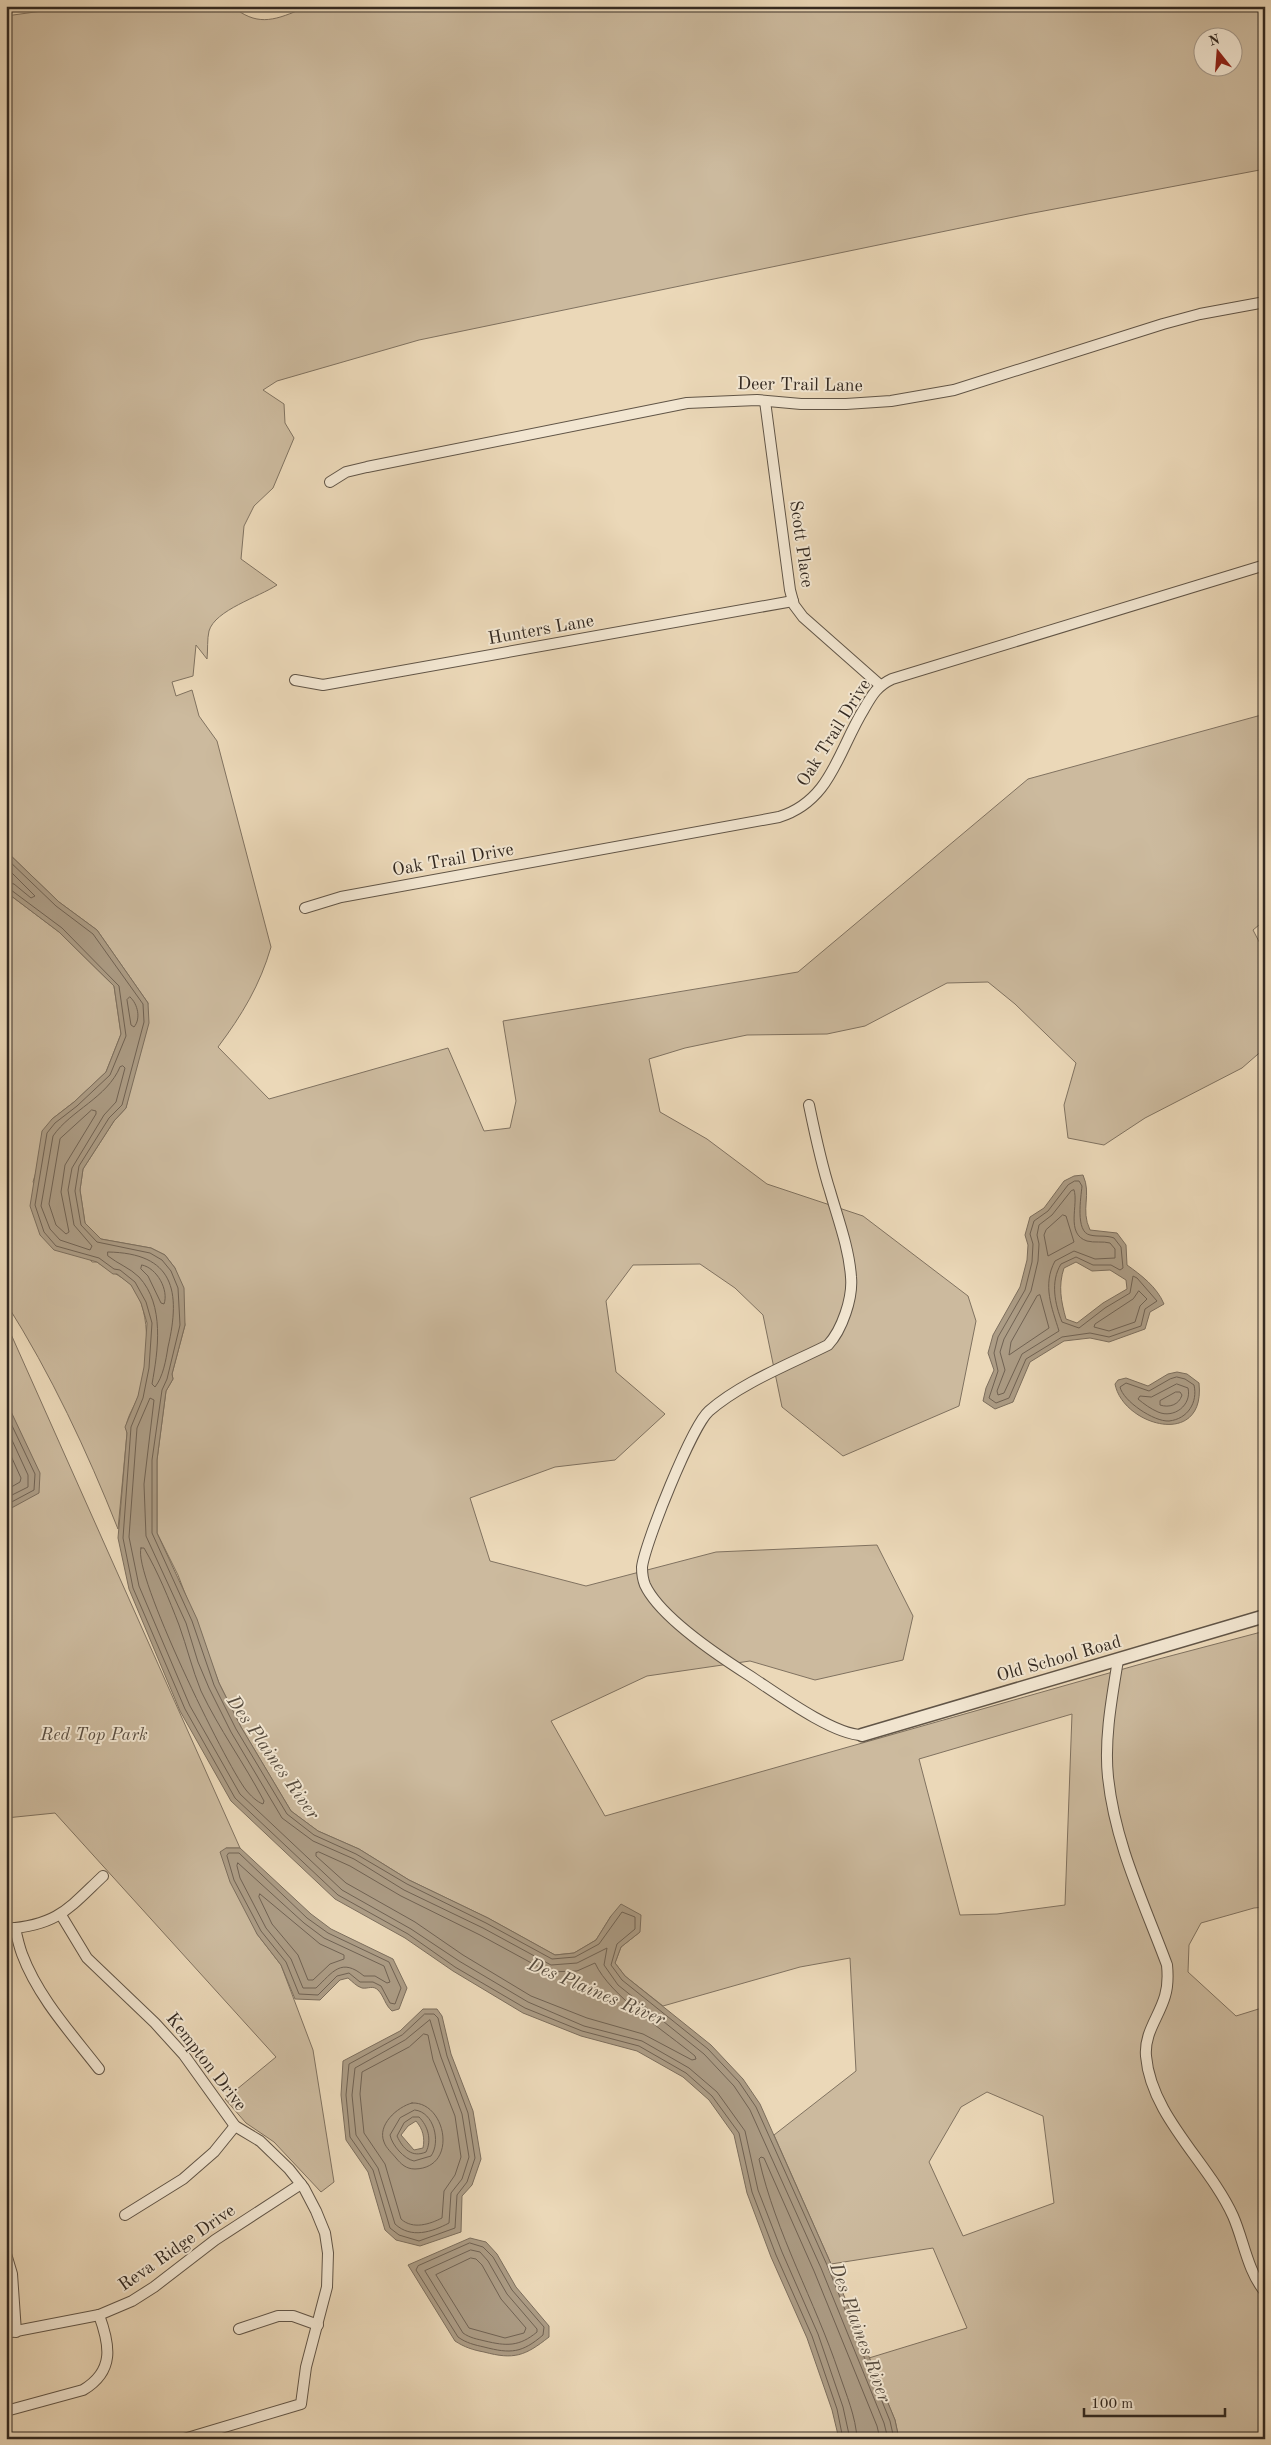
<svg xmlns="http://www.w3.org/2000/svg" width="1271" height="2445" font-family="'Old Standard TT',serif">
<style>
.green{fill:#ccba9e;stroke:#807260;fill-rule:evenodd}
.water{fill:#ac9c85;stroke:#7c6e5d;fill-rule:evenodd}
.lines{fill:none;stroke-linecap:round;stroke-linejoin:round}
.shore{stroke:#706253;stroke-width:1}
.minor-casing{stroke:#615547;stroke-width:12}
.tertiary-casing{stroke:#615547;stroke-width:15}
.minor{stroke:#f2e6d1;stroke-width:10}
.tertiary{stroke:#f2e6d1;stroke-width:12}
.labels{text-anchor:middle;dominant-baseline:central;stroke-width:4;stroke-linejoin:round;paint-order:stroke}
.street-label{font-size:18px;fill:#332921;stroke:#f2e6d1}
.park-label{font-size:18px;font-style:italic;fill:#594d40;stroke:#f2e6d1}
.water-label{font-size:19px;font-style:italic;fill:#574c3f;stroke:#f2e6d1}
</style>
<rect width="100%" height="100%" fill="#ebd8b8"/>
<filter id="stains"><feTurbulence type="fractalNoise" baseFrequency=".004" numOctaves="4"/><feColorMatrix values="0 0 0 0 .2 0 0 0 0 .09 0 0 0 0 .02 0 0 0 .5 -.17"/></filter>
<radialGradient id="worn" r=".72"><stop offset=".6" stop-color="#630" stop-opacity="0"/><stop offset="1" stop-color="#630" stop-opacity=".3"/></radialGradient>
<!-- green -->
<g class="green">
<path d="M78,6H232C256,26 273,21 299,10L300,6H1265V169L1028,214L419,340L277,381L263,390L284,404L285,423L294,438L273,488L254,506L244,526L241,559L277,585C259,597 215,610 209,631C207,639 208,650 207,659L196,645L193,676L172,682L176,696L192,690L199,716L217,741L271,947C260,985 242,1015 218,1047L269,1099L448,1048L484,1131L510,1128L516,1101L503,1021L798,972L1028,779L1265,714V920L1253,930L1265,953V1048L1242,1068L1145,1118L1104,1145L1068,1138L1064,1105L1076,1063L1015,1004L988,982L947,983L865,1026L827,1034L747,1035L685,1048L649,1059L660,1112L707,1139L767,1184L863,1216L968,1296L976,1321L959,1406L843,1456L782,1407L763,1315L735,1288L700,1264L633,1265L606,1301L616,1372L665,1414L615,1460L555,1467L470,1498L490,1561L586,1586L716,1552L877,1545L913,1616L903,1660L815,1680L750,1661L647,1676L551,1721L605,1816L1155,1660L1265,1631V1907L1254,1908L1201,1923L1189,1945L1188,1972L1236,2016L1265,2007V2439H899L895,2420L869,2358L967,2328L933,2248L831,2264L774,2135L856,2071L850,1958L800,1967L663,2006L625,1976L615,1963L621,1947L640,1932L611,1916L596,1940L574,1953L555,1955L488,1918L409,1880L359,1849L318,1831L291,1811L241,1727L219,1683L178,1575L157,1533V1460L166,1391L173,1379L172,1374L185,1325L175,1268L165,1255L151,1248L101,1239L85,1223L80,1190L83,1169L114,1121L126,1108L148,1003L97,930L59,902L6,851V16ZM1204,38H1234V68H1204ZM1072,1714L1065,1905L997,1914L960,1915L919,1759ZM987,2092L1043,2116L1054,2203L963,2236L929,2162L961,2107Z"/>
<path d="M6,892L59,932L114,986L121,1034L106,1072L74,1102L52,1119L33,1182L92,1262H97C107,1270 124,1277 132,1286C153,1312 148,1367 138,1397C134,1408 123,1422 127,1433L118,1529C87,1451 51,1374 6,1303Z"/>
<polygon points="6,1323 240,1848 226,1848 257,1934 281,1965 313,2050 334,2182 321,2192 274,2142 246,2123 225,2099 276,2057 55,1813 6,1818"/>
</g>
<!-- water -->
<g class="water">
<polygon points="6,851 59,902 97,930 148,1003 149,1023 126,1108 114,1121 83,1169 80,1190 85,1223 101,1239 151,1248 165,1255 175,1268 184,1288 185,1325 172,1374 173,1379 166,1391 157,1460 157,1533 197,1619 219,1683 241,1727 291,1811 318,1831 359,1849 409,1880 488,1918 555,1955 574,1953 596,1940 611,1916 621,1904 641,1915 640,1932 621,1947 615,1963 625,1976 711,2045 743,2079 760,2104 831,2264 895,2420 899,2439 839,2439 832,2410 807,2338 771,2257 747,2193 734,2135 709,2100 683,2077 637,2051 581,2036 523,2013 453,1971 405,1938 335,1899 231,1801 180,1711 129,1589 118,1538 127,1433 125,1427 138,1396 144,1367 147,1323 141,1303 131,1285 117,1274 113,1274 97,1262 54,1250 40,1235 30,1206 42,1131 52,1119 74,1102 106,1072 121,1034 114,986 59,932 6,892"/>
<path d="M1083,1175C1092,1195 1080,1209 1090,1230L1117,1233L1126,1245L1127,1265C1141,1275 1157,1287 1164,1304L1150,1312L1145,1329L1109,1342L1090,1338L1064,1341L1030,1362L1013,1402L995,1409L983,1401L986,1388L994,1370L988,1353L993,1335L1020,1287L1027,1260L1028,1245L1025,1235L1030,1217L1044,1208L1064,1181L1074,1176ZM1076,1262L1092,1271L1110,1270L1126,1280L1127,1289L1103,1303L1077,1323L1066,1319C1061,1301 1058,1286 1064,1268Z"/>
<path d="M1177,1372L1187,1374L1199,1383C1206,1449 1123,1426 1115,1384L1118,1380L1126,1378L1148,1386L1168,1374Z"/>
<polygon points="6,1401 40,1473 39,1493 6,1511"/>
<path d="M226,1848H240L311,1914L331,1929L393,1959L407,1988L399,2009L392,2011C385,2005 384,1996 378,1990C373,1985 368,1989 362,1988C356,1986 353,1982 348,1978L340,1980L320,2000L295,1999L281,1965L257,1934L230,1882L220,1852Z"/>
<path d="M423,2009H437L442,2016L451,2054L473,2111L481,2159L472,2185L462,2196L461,2232L420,2246L396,2240L385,2230L368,2172L346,2140L341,2095L343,2061L400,2031ZM416,2121C423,2129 425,2138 423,2148L414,2150L401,2135L408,2126Z"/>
<path d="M470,2238L486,2242L497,2254L516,2287L549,2326V2337C525,2356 514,2360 484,2352C473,2350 464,2347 455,2341L408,2265Z"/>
</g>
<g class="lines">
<!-- shore -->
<g class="shore">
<polyline points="6,858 56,906 93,934 143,1004 144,1022 122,1105 109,1118 79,1166 75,1191 81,1225 97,1242 150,1253 162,1260 171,1271 178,1288 180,1325 167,1379 162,1390 152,1460 152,1533 192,1621 214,1685 236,1729 287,1814 314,1835 356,1854 407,1884 486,1923 552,1959 575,1957 599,1944 622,1912 635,1917 635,1929 617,1944 611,1965 622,1980 708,2049 739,2082 756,2107 827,2265 890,2421 894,2439"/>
<polyline points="6,867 35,896 31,898 14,884 6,882"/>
<polyline points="6,889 11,890 62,928 119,986 126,1036 110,1075 77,1106 55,1123 47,1133 35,1205 44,1232 56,1246 99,1258 114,1269 120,1270 135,1282 146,1302 152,1323 149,1368 143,1398 131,1427 123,1538 133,1588 185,1709 235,1798 338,1895 408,1934 455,1967 525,2008 582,2031 639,2046 686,2073 712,2096 739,2133 752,2192 776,2255 812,2336 837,2409 843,2439"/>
<path d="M130,997C138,1004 141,1019 134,1027L131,1025L127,1000Z"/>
<path d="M123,1066L125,1068L116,1102L104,1115L72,1168L68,1190L74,1225L92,1246L90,1250L60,1240L50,1229L41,1206L53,1136C71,1110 107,1098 120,1067Z"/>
<polygon points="92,1110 96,1111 96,1114 65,1165 61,1192 69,1232 66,1234 56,1225 49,1204 60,1139"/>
<path d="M1075,1181H1079L1082,1186C1081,1197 1075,1232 1090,1235C1098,1237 1106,1235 1114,1238L1121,1247L1123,1268L1120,1270L1111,1265H1093L1076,1257L1061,1264C1050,1282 1055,1304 1062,1322L1079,1328L1105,1308L1130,1293L1133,1276L1137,1278L1157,1301L1145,1309L1141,1326L1109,1337L1090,1333L1062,1337L1026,1359L1009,1398L996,1403L989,1398L998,1371L994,1353L998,1337L1025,1290L1032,1262L1033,1244L1030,1234L1034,1221L1048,1211L1068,1185Z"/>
<path d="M1074,1190C1079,1204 1065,1234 1087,1241C1094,1243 1103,1241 1110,1243L1115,1249V1258L1095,1259L1074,1251L1055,1261C1042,1285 1052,1308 1059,1331L1022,1354L1004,1393L998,1395L997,1391L1005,1370L1000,1352L1004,1339L1031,1291L1038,1261L1039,1244L1037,1235L1039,1225L1052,1215L1071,1191Z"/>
<polygon points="1063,1215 1066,1216 1074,1242 1048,1256 1044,1235 1046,1230"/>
<path d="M108,1252C174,1253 181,1291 168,1347C166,1360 163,1377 155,1387L152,1384C158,1351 165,1305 139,1277C130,1268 118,1264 108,1256Z"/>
<path d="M142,1265C157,1268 169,1290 164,1304L161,1303L148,1276L141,1269Z"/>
<polygon points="1139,1291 1147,1299 1140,1306 1135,1322 1109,1331 1094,1327 1095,1324 1133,1299"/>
<polygon points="1040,1295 1049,1328 1009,1355 1011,1342 1037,1296"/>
<path d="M1177,1377L1185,1379L1194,1385C1198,1402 1188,1419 1169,1421C1154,1422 1123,1401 1120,1387L1126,1383L1149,1391L1170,1379Z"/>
<path d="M1177,1384L1188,1388C1192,1405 1174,1419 1158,1412C1151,1409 1144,1404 1138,1399L1140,1396L1151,1397Z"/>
<path d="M1176,1392H1180L1182,1395C1179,1405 1169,1408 1160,1405V1401Z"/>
<polyline points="6,1413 35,1474 34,1490 6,1505"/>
<polyline points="6,1427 28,1475 28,1487 6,1498"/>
<polyline points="6,1445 21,1478 20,1482 6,1490"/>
<path d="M141,1548H144C158,1572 169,1599 179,1625C187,1647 192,1669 201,1691C219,1729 244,1763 264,1801L263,1804C257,1802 250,1795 246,1790C225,1763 132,1573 141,1548Z"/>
<path d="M319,1852L350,1866L401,1896L480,1935L548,1972L577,1971L595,1963C610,1996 666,2032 695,2056L696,2059L692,2060L643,2034L587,2018L531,1996L463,1955L415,1922L346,1883L316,1856V1853Z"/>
<polygon points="229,1853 239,1853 307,1918 328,1933 389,1962 401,1988 395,2004 390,2003 381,1986 373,1982 360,1982 349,1973 337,1976 318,1995 299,1994 286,1962 261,1931 234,1880 227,1856"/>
<path d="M238,1863L304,1923L324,1938L384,1966L390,1982L387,1983L375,1976H364C341,1957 333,1972 316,1988H303L291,1959L266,1928L240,1878L237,1866Z"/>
<polygon points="260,1894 320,1944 344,1955 344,1959 330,1964 313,1980 308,1980 298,1955 272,1924 259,1897"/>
<polygon points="425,2014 434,2014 438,2018 447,2056 468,2113 475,2158 467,2182 457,2195 455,2228 419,2241 399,2235 390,2228 373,2170 350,2137 346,2095 349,2064 402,2035"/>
<path d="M430,2020L441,2057L462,2114L469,2157L462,2179L451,2193L449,2223C432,2232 411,2239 395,2224L378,2168L356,2135L352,2095L355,2068L405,2040Z"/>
<path d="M424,2034L428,2035L433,2060L455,2116L461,2157L455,2175L444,2191L442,2218C430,2224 413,2230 401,2219L385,2164L364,2133L360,2094L362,2072L409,2047Z"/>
<path d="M412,2103C446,2101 459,2168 415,2169C406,2169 401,2164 396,2158C392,2153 386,2148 384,2142C377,2125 397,2107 412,2103Z"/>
<path d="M415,2110C434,2112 441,2142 431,2156L414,2161C404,2159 392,2145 390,2135L400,2118Z"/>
<path d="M413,2117H419C428,2126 432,2140 426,2152C412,2158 403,2149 397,2136L404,2123Z"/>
<path d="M470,2243L483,2247L493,2257L512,2290L544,2327L543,2335C522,2353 511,2354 484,2347C475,2345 466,2343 458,2337L416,2270L418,2266Z"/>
<path d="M471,2250L480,2252L488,2261L507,2294L537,2329V2332C519,2347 506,2346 485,2341C477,2339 470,2338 463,2333L425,2271Z"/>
<polygon points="471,2258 476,2259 482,2265 501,2299 526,2328 524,2333 505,2338 469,2328 436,2275"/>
<polyline points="850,2439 843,2407 818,2334 782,2252 758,2190 745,2131 717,2092 689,2068 642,2041 584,2026 528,2002 459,1961 411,1929 342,1890 240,1794 190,1706 139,1586 129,1537 137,1428 150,1398 154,1400 144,1484 146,1536 186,1623 198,1662 209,1688 231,1732 282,1818 313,1841 354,1859 404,1890 483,1928 551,1965 577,1963 607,1948 604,1965 618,1985 704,2054 734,2086 750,2110 821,2268 884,2423 888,2439"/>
<path d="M857,2439C856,2417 846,2394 839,2373C815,2301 776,2234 759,2159L761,2157L764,2158L814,2271L877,2426L880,2439"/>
</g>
<defs>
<g id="minor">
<polyline points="765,401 790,590 794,605 803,617 880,685"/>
<polyline points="330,482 346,472 367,467 687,403 757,400 801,404 846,404 891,401 954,390 1163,324 1200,314 1265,302"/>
<polyline points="295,680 323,685 793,601"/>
<path d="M305,908L341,897L779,817C831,801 838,751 864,709C872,695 877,686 892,679L1265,565"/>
<path d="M809,1105C815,1134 821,1163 830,1191C838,1219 849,1248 851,1277C853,1298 842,1330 828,1345C790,1364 741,1383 709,1411C692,1426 645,1543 642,1567C642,1573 643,1580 645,1585C660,1617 720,1657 750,1676C776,1693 833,1735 862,1735"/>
<path d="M1118,1660C1112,1697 1104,1739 1108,1777C1115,1844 1144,1903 1167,1965C1168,1975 1168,1986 1165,1996C1159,2017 1144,2033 1146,2056C1151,2116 1209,2163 1233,2216C1244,2241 1247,2270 1265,2292"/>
<polyline points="61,1915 87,1958 155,2023 184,2055 235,2126 260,2141 289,2169 304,2188 316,2211 325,2233 328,2253 327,2287 306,2367 301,2404 184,2439"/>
<path d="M15,1928C17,1937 19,1946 22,1954C38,1997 71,2033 99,2069"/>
<path d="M6,1929C58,1925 68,1909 103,1876"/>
<polyline points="125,2215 183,2179 214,2152 235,2126"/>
<polyline points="6,2254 12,2274 16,2332"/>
<polyline points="239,2329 278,2316 293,2316 318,2325"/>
<polyline points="6,2333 99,2315 132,2301 154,2287 215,2240 301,2184"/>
<path d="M6,2411L83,2390C115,2371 110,2345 99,2315"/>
</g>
<polyline id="tertiary" points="862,1735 1265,1616"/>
</defs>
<!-- minor casing -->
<use href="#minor" class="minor-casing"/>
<!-- tertiary casing -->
<use href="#tertiary" class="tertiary-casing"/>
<!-- minor -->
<use href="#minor" class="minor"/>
<!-- tertiary -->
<use href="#tertiary" class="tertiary"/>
</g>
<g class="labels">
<!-- street labels -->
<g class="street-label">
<text transform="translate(800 385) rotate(1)">Deer Trail Lane</text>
<text transform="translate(801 544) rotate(82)">Scott Place</text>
<text transform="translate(541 630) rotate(-10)">Hunters Lane</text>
<text transform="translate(834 733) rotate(-58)">Oak Trail Drive</text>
<text transform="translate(453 860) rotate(-10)">Oak Trail Drive</text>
<text transform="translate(1059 1659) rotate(-16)">Old School Road</text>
<text transform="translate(206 2062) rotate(52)">Kempton Drive</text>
<text transform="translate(177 2248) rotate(-35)">Reva Ridge Drive</text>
</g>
<!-- park labels -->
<g class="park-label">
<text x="94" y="1735">Red Top Park</text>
</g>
<!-- water labels -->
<g class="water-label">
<text transform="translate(272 1758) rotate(55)">Des Plaines River</text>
<text transform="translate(596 1993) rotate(23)">Des Plaines River</text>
<text transform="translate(859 2333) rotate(70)">Des Plaines River</text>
</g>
</g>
<!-- margin -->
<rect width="1271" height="2445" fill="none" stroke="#ebd8b8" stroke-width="25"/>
<rect x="8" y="8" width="1256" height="2430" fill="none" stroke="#332921" stroke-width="2.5"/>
<rect x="12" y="12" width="1246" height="2420" fill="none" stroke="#332921"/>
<!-- north arrow -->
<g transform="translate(1218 52) rotate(343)"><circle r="24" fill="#f2e6d1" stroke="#a69a8b"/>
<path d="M0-4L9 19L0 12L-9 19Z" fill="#8f2418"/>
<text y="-8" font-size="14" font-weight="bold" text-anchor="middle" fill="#332921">N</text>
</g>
<!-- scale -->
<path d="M1084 2408v8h141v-8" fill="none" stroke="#332921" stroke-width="2.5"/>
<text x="1091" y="2408" font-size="15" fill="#332921" stroke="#f2e6d1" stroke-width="4" paint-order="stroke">100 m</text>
<rect width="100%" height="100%" filter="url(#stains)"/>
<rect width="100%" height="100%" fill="url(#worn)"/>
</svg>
